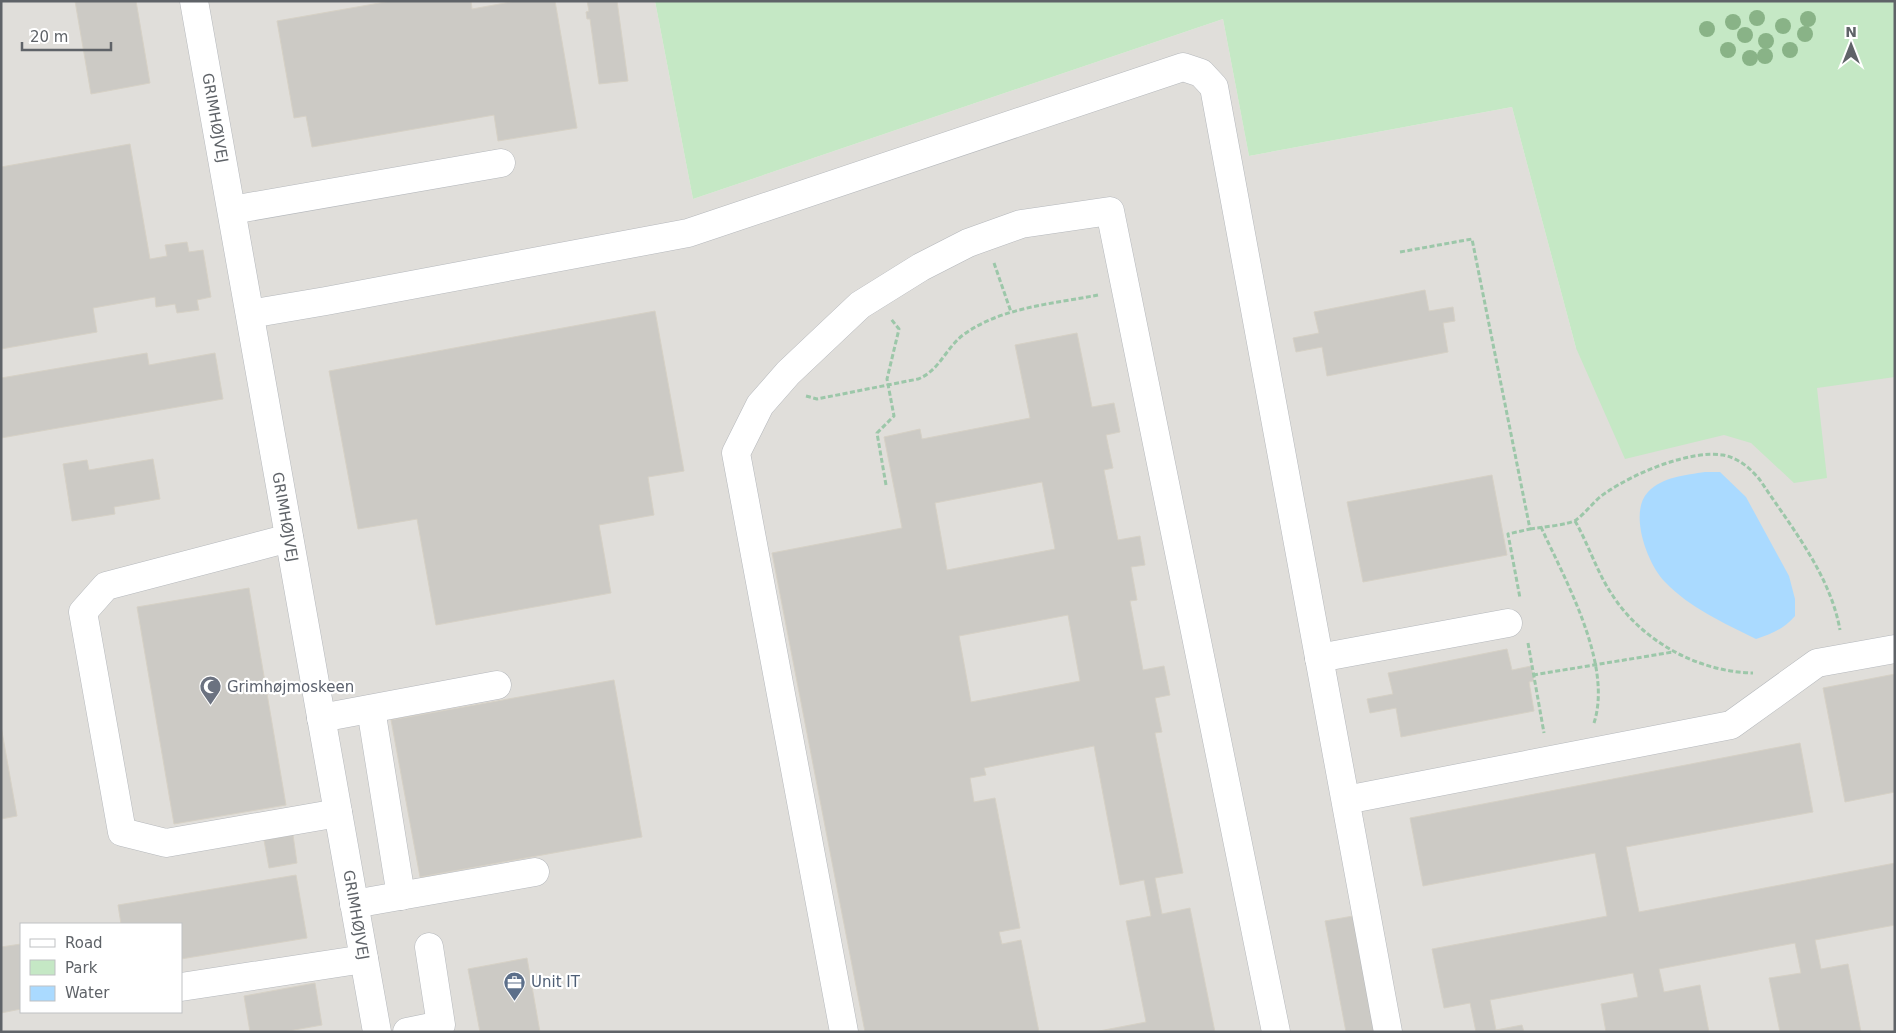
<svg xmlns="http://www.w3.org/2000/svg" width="1896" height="1033" font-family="'DejaVu Sans',sans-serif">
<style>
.industrial{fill:#e0deda;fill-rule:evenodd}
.green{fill:#c5e8c5}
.water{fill:#aadaff}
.building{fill:#cccac5;stroke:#d6d1c6;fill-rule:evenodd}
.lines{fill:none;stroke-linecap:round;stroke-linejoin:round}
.minor-casing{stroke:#b5b8bc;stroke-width:29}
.path{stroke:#9cc7a9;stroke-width:3;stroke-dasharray:5 2.5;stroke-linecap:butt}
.minor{stroke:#fff;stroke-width:28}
.tree{fill:#89b387}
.labels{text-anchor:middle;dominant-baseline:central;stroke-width:4.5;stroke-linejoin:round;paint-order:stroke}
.street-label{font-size:15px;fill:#5f6368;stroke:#fff}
.worship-label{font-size:15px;fill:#5b616d;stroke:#fff;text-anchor:start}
.service-label{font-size:15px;fill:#4e5e75;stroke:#fff;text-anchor:start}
</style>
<rect width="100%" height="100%" fill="#f1efe8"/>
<!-- industrial -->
<path class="industrial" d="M1,1H655L693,199L1223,19L1249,156L1512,107L1576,348L1895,268V1032H1ZM21,924H181V1012H21Z"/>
<!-- green -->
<polygon class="green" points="655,1 1895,1 1895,377 1817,388 1827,478 1794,483 1751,443 1724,435 1625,459 1576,348 1512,107 1249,156 1223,19 693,199"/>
<!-- water -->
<path class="water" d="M1705,472H1720L1746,497L1789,576L1795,599V616C1784,629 1771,634 1756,639C1724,623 1690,608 1665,582C1648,565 1628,513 1648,492C1662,477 1686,475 1705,472Z"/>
<!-- building -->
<g class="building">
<polygon points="75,1 136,1 150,83 91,94"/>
<polygon points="391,1 471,1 472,9 516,1 555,1 577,128 498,141 494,115 312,147 306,116 294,118 277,21"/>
<polygon points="587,1 617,1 628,81 599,84 590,19 587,19 586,12 589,11"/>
<polygon points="130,144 150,259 167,256 165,245 187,242 189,252 203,250 211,297 197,300 199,310 177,313 175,304 156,307 155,297 93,308 97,332 1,349 1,167"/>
<polygon points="1425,290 1429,311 1453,307 1455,321 1443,323 1448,352 1327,376 1322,347 1296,352 1293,338 1319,333 1314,312"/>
<polygon points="655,311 684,471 648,477 654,515 599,525 611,593 436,625 417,519 358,529 329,371"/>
<path d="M1077,333L1092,407L1114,403L1120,432L1106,435L1113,468L1104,470L1118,540L1140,536L1145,565L1131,567L1137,600L1130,601L1143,670L1164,666L1170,695L1155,698L1162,732L1155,733L1183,873L1155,878L1162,914L1190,908L1215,1032H1094L1146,1022L1126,921L1151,916L1144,880L1120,885L1094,746L984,768L986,775L970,778L974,802L995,798L1020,928L999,932L1002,944L1021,940L1039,1032H865L772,553L902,528L884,437L920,429L922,439L1030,418L1015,345ZM1042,482L1055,549L947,570L935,503ZM1068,615L1080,681L971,702L959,636Z"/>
<polygon points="147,353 149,365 215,353 223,399 1,438 1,378"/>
<polygon points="153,459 160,499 114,507 115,514 72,521 63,464 87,460 89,470"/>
<polygon points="1492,475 1507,555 1363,582 1347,502"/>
<polygon points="249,588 286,805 174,824 137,607"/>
<polygon points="1507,649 1512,670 1531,666 1534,681 1529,682 1534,711 1401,737 1396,708 1370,713 1367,699 1393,694 1388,673"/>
<polygon points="1895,674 1895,792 1845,802 1823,688"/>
<polygon points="614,680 642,837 420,877 391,720"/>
<polygon points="1,726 17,816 1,819"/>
<polygon points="1800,743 1813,812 1626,847 1639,912 1895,863 1895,925 1815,940 1821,969 1848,964 1861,1032 1780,1032 1769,978 1801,973 1795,943 1659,969 1664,992 1700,985 1709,1032 1606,1032 1601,1004 1638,997 1633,973 1490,1000 1496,1030 1522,1025 1524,1032 1476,1032 1470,1003 1444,1008 1432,949 1607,916 1595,853 1423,886 1410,818"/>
<polygon points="293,835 297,863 269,868 264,840"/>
<polygon points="296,875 307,938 181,959 181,924 121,924 118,905"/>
<polygon points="1353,916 1375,1032 1346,1032 1325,921"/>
<polygon points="21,944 21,1009 1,1013 1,947"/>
<polygon points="527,958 540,1032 480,1032 468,969"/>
<polygon points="315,983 322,1025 283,1032 250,1032 244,996"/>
</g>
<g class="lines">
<defs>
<g id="minor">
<polyline points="194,1 377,1032"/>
<polyline points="232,210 501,163"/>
<polyline points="250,314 326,301 688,233 1183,67 1201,73 1214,87 1388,1032"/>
<polyline points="289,538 106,586 83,612 122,832 166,843 338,813"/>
<polyline points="1319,658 1508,623"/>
<polyline points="371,709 401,896"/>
<polyline points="321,718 497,685"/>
<polyline points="1346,800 1731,725 1817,663 1895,649"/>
<polyline points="354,904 535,872"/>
<polyline points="181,987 364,959"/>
<polyline points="407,1032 441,1025 429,947"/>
<polyline points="844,1032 736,453 760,405 788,373 860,305 921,267 968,243 1021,224 1110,211 1276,1032"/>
</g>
</defs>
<!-- minor casing -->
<use href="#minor" class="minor-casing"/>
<!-- path -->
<g class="path">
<polyline points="1400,252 1472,239 1530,529 1508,534 1520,598"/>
<polyline points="994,263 1011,312"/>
<path d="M806,396L817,399L918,379C939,371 946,348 963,335C1001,307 1053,304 1098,295"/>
<polyline points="886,485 877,433 894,416 887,379 899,329 891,319"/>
<path d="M1575,521C1589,545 1597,573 1613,596C1643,642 1699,672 1753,673"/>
<path d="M1541,527C1565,580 1613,664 1594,723"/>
<path d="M1530,529C1541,527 1568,525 1576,520C1587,512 1595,499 1607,492C1635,473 1689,450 1723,455C1739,458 1751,469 1760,480C1791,527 1830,574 1840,630"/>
<polyline points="1528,643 1544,733"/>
<polyline points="1533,675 1673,652"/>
</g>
<!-- minor -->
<use href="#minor" class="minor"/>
</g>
<!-- trees -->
<g class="tree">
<circle cx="1757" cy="18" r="8"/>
<circle cx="1808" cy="19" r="8"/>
<circle cx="1733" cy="22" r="8"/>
<circle cx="1783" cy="26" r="8"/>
<circle cx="1707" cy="29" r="8"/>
<circle cx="1805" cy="34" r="8"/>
<circle cx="1745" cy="35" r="8"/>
<circle cx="1766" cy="41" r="8"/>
<circle cx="1728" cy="50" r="8"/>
<circle cx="1790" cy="50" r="8"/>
<circle cx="1765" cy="56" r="8"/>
<circle cx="1750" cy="58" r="8"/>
</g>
<!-- icons -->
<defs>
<symbol id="mosque-pin" viewBox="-11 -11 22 30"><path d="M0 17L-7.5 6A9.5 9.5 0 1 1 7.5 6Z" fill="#6b7280" stroke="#fff"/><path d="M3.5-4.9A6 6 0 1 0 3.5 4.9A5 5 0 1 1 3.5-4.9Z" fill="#fff"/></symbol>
<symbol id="office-pin" viewBox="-11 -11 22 30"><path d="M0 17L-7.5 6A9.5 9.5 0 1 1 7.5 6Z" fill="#5c6f8a" stroke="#fff"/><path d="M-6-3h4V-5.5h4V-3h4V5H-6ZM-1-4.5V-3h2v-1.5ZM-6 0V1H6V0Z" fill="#fff"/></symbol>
</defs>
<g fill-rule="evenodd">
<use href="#mosque-pin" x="198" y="674" width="25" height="34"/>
<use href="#office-pin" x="502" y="970" width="25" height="34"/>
</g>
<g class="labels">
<!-- street labels -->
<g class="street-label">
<text transform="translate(215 118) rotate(80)">GRIMHØJVEJ</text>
<text transform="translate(285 517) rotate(80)">GRIMHØJVEJ</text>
<text transform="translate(356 915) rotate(80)">GRIMHØJVEJ</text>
</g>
<!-- worship labels -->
<g class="worship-label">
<text x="227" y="687">Grimhøjmoskeen</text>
</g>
<!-- service labels -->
<g class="service-label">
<text x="531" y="982">Unit IT</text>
</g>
</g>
<!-- border -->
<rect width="1896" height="1033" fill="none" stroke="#5f6368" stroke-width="5"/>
<!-- legend -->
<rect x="20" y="923" width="162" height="90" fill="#ffffff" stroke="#bfc1c3"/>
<rect x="30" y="939" width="25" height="8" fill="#ffffff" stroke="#bfc1c3"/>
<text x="65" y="948" font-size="15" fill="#5f6368">Road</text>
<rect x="30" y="960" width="25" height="15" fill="#c5e8c5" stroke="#bfc1c3"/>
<text x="65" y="973" font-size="15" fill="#5f6368">Park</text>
<rect x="30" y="986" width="25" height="15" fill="#aadaff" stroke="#bfc1c3"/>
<text x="65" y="998" font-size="15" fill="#5f6368">Water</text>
<!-- north arrow -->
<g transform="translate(1851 45)" stroke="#ffffff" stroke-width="4" paint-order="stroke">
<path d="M0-4L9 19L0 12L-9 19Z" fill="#5f6368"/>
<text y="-8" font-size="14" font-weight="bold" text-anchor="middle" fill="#5f6368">N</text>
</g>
<!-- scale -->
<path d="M22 42v8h89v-8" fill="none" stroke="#5f6368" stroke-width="2.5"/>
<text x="30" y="42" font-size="15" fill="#5f6368" stroke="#ffffff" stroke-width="4" paint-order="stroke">20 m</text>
</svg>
